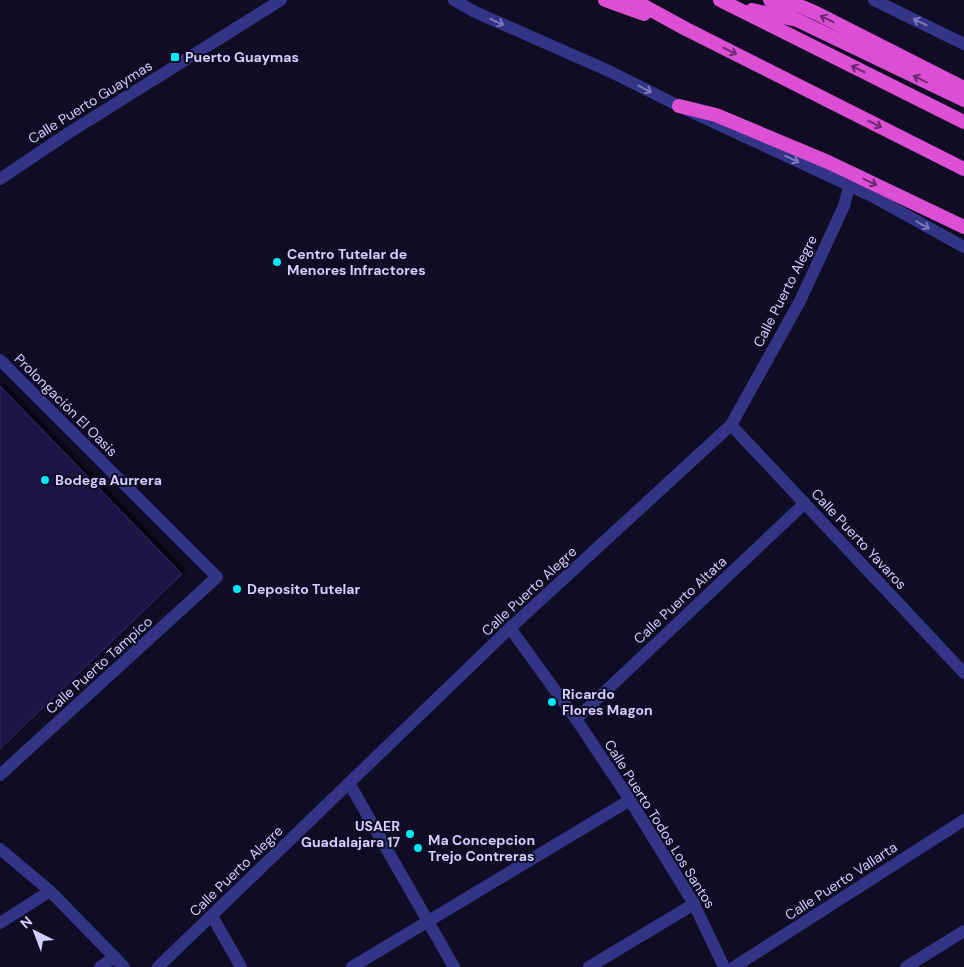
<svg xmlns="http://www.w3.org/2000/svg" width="964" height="967" font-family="'DM Sans',sans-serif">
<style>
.building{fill:#1e1746;stroke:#332773;filter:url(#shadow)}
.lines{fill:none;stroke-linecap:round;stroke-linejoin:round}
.minor{stroke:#333486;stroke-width:12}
.tertiary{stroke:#333486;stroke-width:12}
.trunk{stroke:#dc4fd4;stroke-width:14}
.oneway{stroke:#6b2a73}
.oneway2{stroke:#7b79bc}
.poi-dot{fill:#00ebf9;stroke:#0f0c23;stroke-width:2}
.labels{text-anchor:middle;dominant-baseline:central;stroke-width:4;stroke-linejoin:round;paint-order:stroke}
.poi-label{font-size:14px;font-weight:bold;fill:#d2ceff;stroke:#0f0c23;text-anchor:start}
.street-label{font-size:14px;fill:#d2ceff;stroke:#0f0c23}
</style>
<defs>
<filter id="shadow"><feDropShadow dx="3.5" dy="-3.5" stdDeviation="1" flood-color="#0009"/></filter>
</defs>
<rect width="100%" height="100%" fill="#0f0c23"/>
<!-- building -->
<polygon class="building" points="0,386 182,574 0,749"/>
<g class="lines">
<!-- minor -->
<g class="minor">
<polyline points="454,0 475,12 609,71 679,106 872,196 964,247"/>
<polyline points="874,0 964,44"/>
<polyline points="731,425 964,673"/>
<polyline points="510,628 576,719 630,800 694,904 724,967"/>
<polyline points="576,719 805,503"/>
<polyline points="349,783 454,967"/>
<polyline points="0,849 50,891 124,967"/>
<polyline points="212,916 241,967"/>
<polyline points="0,923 50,891"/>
<polyline points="100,967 115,957"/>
<polyline points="158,967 510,628 731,425 800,301 844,206 849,186"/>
<polyline points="352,967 630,800"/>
<polyline points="589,967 694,904"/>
<polyline points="734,967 964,820"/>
<polyline points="906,967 964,931"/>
</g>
<!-- tertiary -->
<g class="tertiary">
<polyline points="0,179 70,132 281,0"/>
<polyline points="0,360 217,577 0,775"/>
</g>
<!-- trunk -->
<g class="trunk">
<polyline points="605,0 644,14"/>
<polyline points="633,0 686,29 964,169"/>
<polyline points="720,0 964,122"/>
<polyline points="770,0 792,17"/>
<polyline points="786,0 816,13 964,88"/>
<polyline points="752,10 797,20 964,100"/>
<polyline points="679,106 716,115 828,162 964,227"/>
</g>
</g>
<!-- one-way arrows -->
<defs><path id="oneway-shaft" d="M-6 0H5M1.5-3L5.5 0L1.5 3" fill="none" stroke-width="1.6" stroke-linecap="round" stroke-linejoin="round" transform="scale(1.25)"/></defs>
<g class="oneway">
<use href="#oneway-shaft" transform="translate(827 19) rotate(-153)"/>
<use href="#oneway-shaft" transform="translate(730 51) rotate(27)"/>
<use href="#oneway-shaft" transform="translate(858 69) rotate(-153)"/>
<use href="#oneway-shaft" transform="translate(920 79) rotate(-154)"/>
<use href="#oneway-shaft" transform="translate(875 124) rotate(27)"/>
<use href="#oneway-shaft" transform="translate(870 182) rotate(26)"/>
</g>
<g class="oneway2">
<use href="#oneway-shaft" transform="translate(497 22) rotate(24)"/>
<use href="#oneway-shaft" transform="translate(920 22) rotate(-154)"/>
<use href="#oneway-shaft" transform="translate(645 89) rotate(27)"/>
<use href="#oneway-shaft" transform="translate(792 159) rotate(25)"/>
<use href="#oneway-shaft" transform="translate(923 225) rotate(29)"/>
</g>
<!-- markers -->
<g class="poi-dot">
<rect x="170" y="52" width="10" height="10" rx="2.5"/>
<circle cx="277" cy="262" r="5"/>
<circle cx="45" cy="480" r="5"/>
<circle cx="237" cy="589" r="5"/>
<circle cx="552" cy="702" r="5"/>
<circle cx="410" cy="834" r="5"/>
<circle cx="418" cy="848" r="5"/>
</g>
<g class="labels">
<!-- poi labels -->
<g class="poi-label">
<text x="185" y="57">Puerto Guaymas</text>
<text x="287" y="254">Centro Tutelar de<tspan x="287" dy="16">Menores Infractores</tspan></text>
<text x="55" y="480">Bodega Aurrera</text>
<text x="247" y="589">Deposito Tutelar</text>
<text x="562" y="694">Ricardo<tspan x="562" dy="16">Flores Magon</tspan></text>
<text x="400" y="826" text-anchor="end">USAER<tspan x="400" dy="16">Guadalajara 17</tspan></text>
<text x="428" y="840">Ma Concepcion<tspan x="428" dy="16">Trejo Contreras</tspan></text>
</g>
<!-- street labels -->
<g class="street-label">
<text transform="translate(90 102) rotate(-32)">Calle Puerto Guaymas</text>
<text transform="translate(785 291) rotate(-63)">Calle Puerto Alegre</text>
<text transform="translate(66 405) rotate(45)">Prolongación El Oasis</text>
<text transform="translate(859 539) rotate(47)">Calle Puerto Yavaros</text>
<text transform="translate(529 591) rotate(-43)">Calle Puerto Alegre</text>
<text transform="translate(680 600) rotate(-43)">Calle Puerto Altata</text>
<text transform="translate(99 665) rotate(-42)">Calle Puerto Tampico</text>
<text transform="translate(660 824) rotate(58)">Calle Puerto Todos Los Santos</text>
<text transform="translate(236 871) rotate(-44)">Calle Puerto Alegre</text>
<text transform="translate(841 881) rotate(-33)">Calle Puerto Vallarta</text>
</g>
</g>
<!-- north arrow -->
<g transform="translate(35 932) rotate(318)" stroke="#0f0c23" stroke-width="4" paint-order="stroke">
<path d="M0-4L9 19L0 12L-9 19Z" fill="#d2ceff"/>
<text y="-8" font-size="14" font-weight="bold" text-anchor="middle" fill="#d2ceff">N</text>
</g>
</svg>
